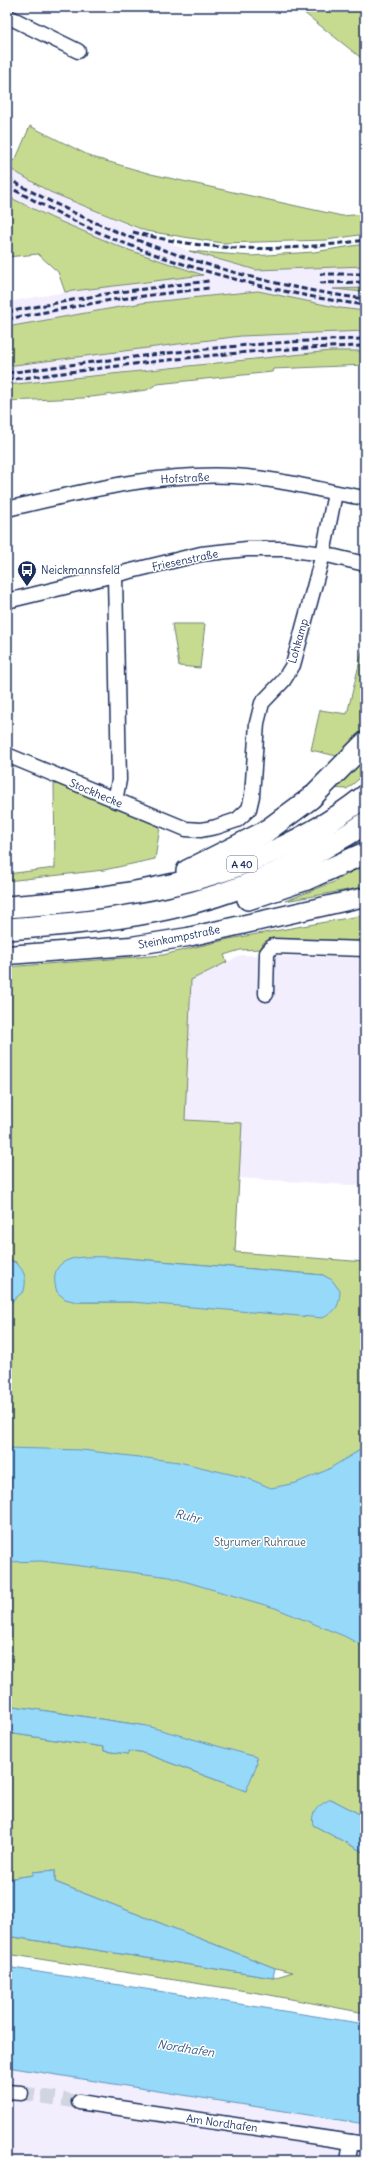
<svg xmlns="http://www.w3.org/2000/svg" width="372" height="2168" font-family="Delius,sans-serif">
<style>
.built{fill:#f3eefd}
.green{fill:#c7db90;stroke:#718577;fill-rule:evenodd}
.water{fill:#97d9f9;stroke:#6595bb}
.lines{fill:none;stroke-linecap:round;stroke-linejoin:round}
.minor-tunnel{stroke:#d1d5df;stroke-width:14;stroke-dasharray:14 7;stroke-linecap:butt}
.minor-casing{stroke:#1b2f5e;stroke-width:17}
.major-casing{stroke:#1b2f5e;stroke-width:21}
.highway-casing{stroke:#1b2f5e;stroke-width:24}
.minor{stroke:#fff;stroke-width:14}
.major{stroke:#fff;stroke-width:18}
.highway{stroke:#fff;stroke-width:21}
.rail{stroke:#1b2f5e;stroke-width:3;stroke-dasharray:6 3;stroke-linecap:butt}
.labels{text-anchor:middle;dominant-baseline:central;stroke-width:3;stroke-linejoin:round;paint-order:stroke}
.shield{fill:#fff;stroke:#5f6d8e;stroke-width:1}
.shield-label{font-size:10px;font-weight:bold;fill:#1b2f5e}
.street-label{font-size:11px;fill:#1b2f5e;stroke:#fff}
.poi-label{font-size:11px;fill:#1b2f5e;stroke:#fff;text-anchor:start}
.park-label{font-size:11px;fill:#465a6a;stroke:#fff}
.water-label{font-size:12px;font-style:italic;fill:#3a5a85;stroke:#fff}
</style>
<rect width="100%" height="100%" fill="#fff"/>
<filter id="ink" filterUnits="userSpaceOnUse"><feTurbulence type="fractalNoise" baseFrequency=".025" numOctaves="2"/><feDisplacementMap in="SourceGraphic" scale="8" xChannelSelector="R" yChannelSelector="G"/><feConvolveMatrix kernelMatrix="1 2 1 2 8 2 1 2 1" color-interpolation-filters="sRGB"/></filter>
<g filter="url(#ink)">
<!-- built -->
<g class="built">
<polygon points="7,167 50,192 189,251 256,270 365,266 365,288 337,289 365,292 365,311 340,308 258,291 142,303 7,327 7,302 65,292 202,274 123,248 52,218 7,196"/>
<polygon points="348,331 365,331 365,351 331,351 204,363 7,385 7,366 241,336"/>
<polygon points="241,955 365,958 365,1186 239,1178 242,1123 185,1120 191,980"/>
<polygon points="7,2067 365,2124 365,2161 7,2161"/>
</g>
<!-- green -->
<g class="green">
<polygon points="296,7 365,7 365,61 303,12"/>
<polygon points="30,126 92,157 151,174 342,216 365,214 365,234 327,240 222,243 146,231 50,192 7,167 7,156 15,161"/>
<polygon points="7,196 52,218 123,248 203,275 65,292 58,272 38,254 7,257"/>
<polygon points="365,244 365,266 256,270 189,251 251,256 314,252"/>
<polygon points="365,288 365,292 333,289"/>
<polygon points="258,291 340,308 365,311 365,331 241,336 7,366 7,327 142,303"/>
<polygon points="331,351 365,351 365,365 273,369 272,372 157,384 147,390 83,398 7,401 7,385"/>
<polygon points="172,624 205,624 200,668 179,666"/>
<polygon points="365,640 365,731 345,758 311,750 320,710 347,714"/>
<polygon points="365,751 365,774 347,789 330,788"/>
<polygon points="54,783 160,827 155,859 104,870 7,881 7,874 55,868"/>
<polygon points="365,864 365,887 285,901 334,882"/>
<path d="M365,915V941L271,939L263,943L261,949L240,950L224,955L227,962L191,980L185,1120L242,1123L235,1252L365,1262V1447L346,1459L365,1456V1817L331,1799L313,1825L365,1853V2013L259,1993L7,1954V1936L273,1978L293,1972L275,1968L55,1882V1870L33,1872L34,1875L7,1879V1733L104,1747V1751L128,1754L129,1751L141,1752L246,1791L147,1726L7,1705V1302H11L16,1262L7,1259V967L163,955L229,939ZM114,1257L323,1275L131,1302H77Z"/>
</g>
<!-- water -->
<g class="water">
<path d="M114,1257L323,1275L332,1280L340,1291C339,1307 337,1310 323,1318L131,1302H77L65,1299L57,1292C44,1251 88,1257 114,1257Z"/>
<path d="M7,1259C22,1264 28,1275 24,1291L11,1302H7Z"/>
<polygon points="365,1447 365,1647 344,1636 275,1608 170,1577 41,1561 7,1562 7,1448 82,1450 179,1462 247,1478 271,1488 296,1483 327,1470"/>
<polygon points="7,1705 147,1726 256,1757 257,1764 246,1791 141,1752 129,1751 128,1754 104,1751 104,1747 7,1733"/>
<path d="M331,1799L365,1817V1853L313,1825C310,1811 319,1805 331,1799Z"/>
<polygon points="55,1870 55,1882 275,1968 273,1978 7,1936 7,1879 33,1875 33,1872"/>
<polygon points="7,1967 365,2024 365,2124 7,2067"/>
</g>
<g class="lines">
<!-- minor-tunnel -->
<polyline class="minor-tunnel" points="21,2093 79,2102"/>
<defs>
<g id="minor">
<polyline points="7,16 78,51"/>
<path d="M7,509C81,492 157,472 234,476C278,478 322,491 365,498"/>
<polyline points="115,576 119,780 115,801"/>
<polyline points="7,601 201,554 247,549 285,549 323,554 365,564"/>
<polyline points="7,755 186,829 201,830 216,827 237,820 249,809 252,796 257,723 262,703 283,681 293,665 323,554 335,493"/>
<polyline points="266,994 267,953 273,946 365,949"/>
<polyline points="7,2092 21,2093"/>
<polyline points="79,2102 365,2144"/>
<polyline points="348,2161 351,2142"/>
</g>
<polyline id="major" points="7,955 131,946 188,937 365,897"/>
<g id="highway">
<polyline points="187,871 265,832 311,798 365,743"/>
<polyline points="248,899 307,879 365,853"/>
<path d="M7,907C135,898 262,878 365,796"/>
<path d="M7,929C123,921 222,908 324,848C337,840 353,833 365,823"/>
</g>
</defs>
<!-- minor casing -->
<use href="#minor" class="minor-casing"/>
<!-- major casing -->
<use href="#major" class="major-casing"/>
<!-- highway casing -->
<use href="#highway" class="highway-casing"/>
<!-- minor -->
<use href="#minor" class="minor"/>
<!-- major -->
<use href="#major" class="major"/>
<!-- highway -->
<use href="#highway" class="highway"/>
<!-- rail -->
<g class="rail">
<path d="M7,178C116,240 241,283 365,299"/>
<path d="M7,186C43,205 81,226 119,241C198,272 280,294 365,305"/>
<path d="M133,232C214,253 283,252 365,240"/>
<polyline points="320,274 365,274"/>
<polyline points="320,283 365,282"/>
<polyline points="7,312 111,293 209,281"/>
<polyline points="7,319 111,300 209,288"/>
<path d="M7,373C126,358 245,341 365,339"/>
<path d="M7,380C126,365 245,348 365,346"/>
</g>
</g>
</g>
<!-- icons -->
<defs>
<symbol id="bus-pin" viewBox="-11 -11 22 30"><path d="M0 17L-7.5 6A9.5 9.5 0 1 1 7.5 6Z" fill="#1b2f5e" stroke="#fff"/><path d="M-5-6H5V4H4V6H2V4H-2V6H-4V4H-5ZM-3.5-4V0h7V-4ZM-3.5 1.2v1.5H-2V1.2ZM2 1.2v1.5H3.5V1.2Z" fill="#fff"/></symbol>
</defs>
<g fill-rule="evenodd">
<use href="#bus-pin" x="16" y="559" width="22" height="30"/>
</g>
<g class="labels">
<!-- shield labels -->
<rect class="shield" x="227" y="856" width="30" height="16" rx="3"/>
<g class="shield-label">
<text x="242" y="864">A 40</text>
</g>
<!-- street labels -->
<g class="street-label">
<text transform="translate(185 478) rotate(-3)">Hofstraße</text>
<text transform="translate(185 560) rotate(-12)">Friesenstraße</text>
<text transform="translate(298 641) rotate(-74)">Lohkamp</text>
<text transform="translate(96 793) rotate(23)">Stockhecke</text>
<text transform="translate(179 937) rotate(-11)">Steinkampstraße</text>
<text transform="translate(222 2123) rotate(8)">Am Nordhafen</text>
</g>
<!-- poi labels -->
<g class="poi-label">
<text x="41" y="570">Neickmannsfeld</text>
</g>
<!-- park labels -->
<g class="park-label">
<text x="260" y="1542">Styrumer Ruhraue</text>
</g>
<!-- water labels -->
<g class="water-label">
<text transform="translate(188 1516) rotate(13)">Ruhr</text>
<text transform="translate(186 2048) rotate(9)">Nordhafen</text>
</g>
</g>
<!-- margin -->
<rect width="372" height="2168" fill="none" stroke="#fff" stroke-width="24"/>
<rect x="12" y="12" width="348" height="2144" fill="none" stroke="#1b2f5e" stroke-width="1.5" filter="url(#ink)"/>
</svg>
